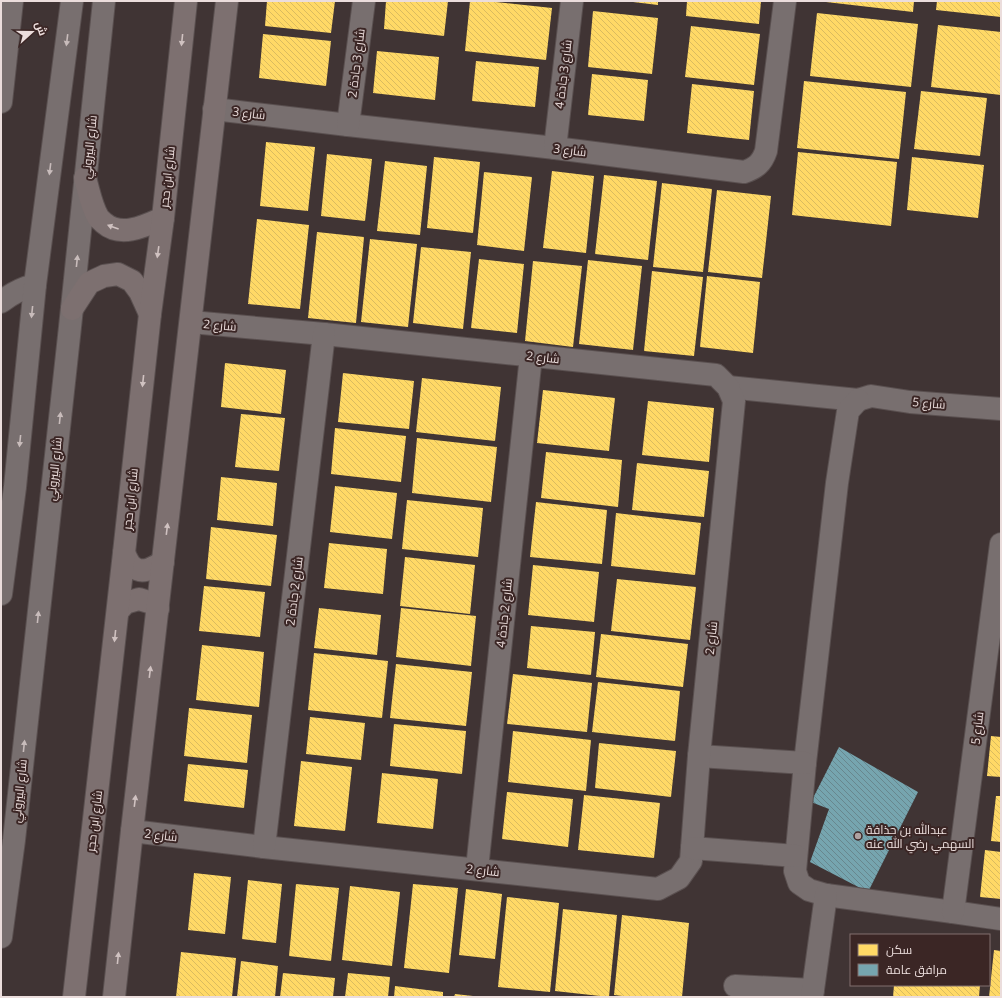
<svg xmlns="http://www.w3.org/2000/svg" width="1002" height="998" font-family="'Open Sans',Cairo,sans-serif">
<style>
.homes{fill:url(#homes-back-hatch)}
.public{fill:url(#public-back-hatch)}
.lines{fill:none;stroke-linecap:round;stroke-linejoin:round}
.minor-casing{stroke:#5a5050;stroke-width:24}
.major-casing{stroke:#5a5050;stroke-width:24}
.minor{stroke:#786f6f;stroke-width:22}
.major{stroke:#7d7070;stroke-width:22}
.oneway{fill:#c8bcbb}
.oneway2{fill:#d0c2c1}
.poi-dot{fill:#afa2a1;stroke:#3b2625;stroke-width:1.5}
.labels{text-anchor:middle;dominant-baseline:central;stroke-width:4;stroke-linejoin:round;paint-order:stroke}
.street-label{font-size:12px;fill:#ebdddc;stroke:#3b2625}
.poi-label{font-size:12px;fill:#ebdddc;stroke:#3b2625;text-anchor:start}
</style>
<defs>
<pattern id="homes-back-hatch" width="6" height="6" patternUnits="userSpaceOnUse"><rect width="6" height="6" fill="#ffd966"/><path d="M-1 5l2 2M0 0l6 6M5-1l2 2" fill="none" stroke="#dabb5f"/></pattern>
<pattern id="public-back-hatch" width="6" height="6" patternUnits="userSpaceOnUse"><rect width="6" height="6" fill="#76a5af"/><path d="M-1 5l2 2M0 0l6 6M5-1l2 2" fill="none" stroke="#68878e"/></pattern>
</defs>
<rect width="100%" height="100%" fill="#403434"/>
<!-- homes -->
<g class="homes">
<polygon points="267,1 335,1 331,33 265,26"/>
<polygon points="386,1 448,1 444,36 384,29"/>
<polygon points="470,1 486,1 552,8 546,60 465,51"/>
<polygon points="633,1 658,1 658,5 633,2"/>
<polygon points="687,1 761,1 759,24 686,16"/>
<polygon points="826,1 914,1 913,12 826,2"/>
<polygon points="937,1 1001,1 1001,17 936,10"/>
<polygon points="593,11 658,18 652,74 588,67"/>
<polygon points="817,13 918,24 911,87 810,76"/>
<polygon points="938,25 1001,32 1001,95 931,87"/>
<polygon points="691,26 760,34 754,85 685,77"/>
<polygon points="263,34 331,41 326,86 259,78"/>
<polygon points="377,51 439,57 435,100 373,93"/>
<polygon points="476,61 539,67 535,107 472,101"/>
<polygon points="592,74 648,80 644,121 588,115"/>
<polygon points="804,81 906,92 899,159 797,148"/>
<polygon points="692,84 754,91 749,140 687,133"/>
<polygon points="921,91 987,98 980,156 914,149"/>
<polygon points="266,142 315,147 308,211 260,206"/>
<polygon points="798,152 897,162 891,226 792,215"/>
<polygon points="327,154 372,159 365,221 321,216"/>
<polygon points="434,157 480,162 473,233 427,228"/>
<polygon points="912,157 984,165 978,218 907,210"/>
<polygon points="385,161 427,166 420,235 377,231"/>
<polygon points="552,171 594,176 586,253 543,248"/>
<polygon points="484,172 532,177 524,251 477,245"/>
<polygon points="604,175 657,181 648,260 595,254"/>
<polygon points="662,183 712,189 703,272 653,267"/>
<polygon points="717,190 771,196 762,278 708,272"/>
<polygon points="257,219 309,225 300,309 248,304"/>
<polygon points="317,232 364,237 356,323 308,318"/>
<polygon points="370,239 417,244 408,327 361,322"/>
<polygon points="421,247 471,252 463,329 413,323"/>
<polygon points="479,259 524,264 517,333 471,328"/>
<polygon points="588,260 642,266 633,350 579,344"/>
<polygon points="533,261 582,266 573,347 525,341"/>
<polygon points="652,271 703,277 694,356 644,351"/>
<polygon points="707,276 760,282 753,353 700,347"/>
<polygon points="225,363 286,370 281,414 221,407"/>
<polygon points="343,373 414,381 409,429 338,422"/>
<polygon points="422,378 501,387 495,441 416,432"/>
<polygon points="543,390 615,398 609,451 537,443"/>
<polygon points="648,401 714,408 709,462 642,455"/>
<polygon points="241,414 285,418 279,471 235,467"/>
<polygon points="335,428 406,436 401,482 331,474"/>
<polygon points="417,438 497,447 491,502 412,493"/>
<polygon points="546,452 622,460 618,507 541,498"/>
<polygon points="637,463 709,471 704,517 632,510"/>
<polygon points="221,477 277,483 273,526 217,520"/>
<polygon points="335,486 397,493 392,539 330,532"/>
<polygon points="407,500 483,508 478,557 402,549"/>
<polygon points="536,502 607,510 602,564 530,557"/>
<polygon points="616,513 701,523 695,575 611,566"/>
<polygon points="211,527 277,535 271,586 206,579"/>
<polygon points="329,543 387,549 383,594 324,588"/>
<polygon points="405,557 475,565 470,614 400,606"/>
<polygon points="533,565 599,572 594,622 528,615"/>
<polygon points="617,579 696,587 690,640 611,631"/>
<polygon points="204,586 265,592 260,637 199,631"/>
<polygon points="319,608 381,615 377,655 314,648"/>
<polygon points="401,608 476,616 471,666 396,657"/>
<polygon points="531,626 595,632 591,675 527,668"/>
<polygon points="601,634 688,644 683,687 596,677"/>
<polygon points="202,645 264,652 259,707 196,700"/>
<polygon points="314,653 388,661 382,718 308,710"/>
<polygon points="396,664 472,672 466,726 390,718"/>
<polygon points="513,674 592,683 587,732 507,724"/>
<polygon points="598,682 680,691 675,741 592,732"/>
<polygon points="189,708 252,715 247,763 184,756"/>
<polygon points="310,717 365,723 361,760 306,754"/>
<polygon points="394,724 466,731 462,774 390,766"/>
<polygon points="513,731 591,740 586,791 508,782"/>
<polygon points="991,736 1001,737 1001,777 987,776"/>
<polygon points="599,743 676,751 671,797 595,788"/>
<polygon points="301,761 352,767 345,831 294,826"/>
<polygon points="188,764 248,770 244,808 184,801"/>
<polygon points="382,773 438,779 433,829 377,823"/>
<polygon points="507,792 573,799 568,847 502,839"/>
<polygon points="584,795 660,803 654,858 578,850"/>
<polygon points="996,796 1001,796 1001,842 991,841"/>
<polygon points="985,850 1001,852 1001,899 980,897"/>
<polygon points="194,873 231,877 225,934 188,930"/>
<polygon points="248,880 282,884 276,943 242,939"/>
<polygon points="296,884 339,888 331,961 289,956"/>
<polygon points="413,884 458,888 449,973 404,968"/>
<polygon points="350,886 400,892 392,966 342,960"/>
<polygon points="466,889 502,894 495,959 459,955"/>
<polygon points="507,897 559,903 550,992 498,987"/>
<polygon points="563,909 617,915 609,997 555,991"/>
<polygon points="622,915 689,923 682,997 631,997 614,995"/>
<polygon points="994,950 1001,951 1001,997 989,997"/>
<polygon points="181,952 236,958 232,997 176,997"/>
<polygon points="241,961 278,966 275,997 237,997"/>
<polygon points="283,973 335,978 333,997 280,997"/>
<polygon points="348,973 390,977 388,997 345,997"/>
<polygon points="894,985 980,985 979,997 893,997"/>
<polygon points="395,986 443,992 443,997 394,997"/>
<polygon points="455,994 473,996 473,997 454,997"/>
</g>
<!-- public -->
<polygon class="public" points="839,747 918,792 868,892 810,862 829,809 811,802"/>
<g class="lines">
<defs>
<g id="minor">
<polyline points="1,102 12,1"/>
<path d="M214,109L348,125L555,148L744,172C756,168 762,163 766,151L785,1"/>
<polyline points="348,125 364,1"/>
<polyline points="555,148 572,1"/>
<path d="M1,302C11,294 22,288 35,285"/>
<polyline points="728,387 858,400 871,396 910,402 1001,409"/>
<polyline points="858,400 848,411 837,483 805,763 795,871 799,883 809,890 826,895 953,912 1001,919"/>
<polyline points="1,594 15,487 35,285 72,1"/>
<polyline points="699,756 805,763"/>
<polyline points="132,831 264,847 658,889 679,878 691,861 699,756 734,401 728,387 716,375 324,334 191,322"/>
<polyline points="264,847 324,334"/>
<polyline points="692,848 796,856"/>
<polyline points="477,869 531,356"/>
<polyline points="953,912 1001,544"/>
<polyline points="1,937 14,840 70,327 104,1"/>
<polyline points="735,986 813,990"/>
<polyline points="812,997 826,895"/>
</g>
<g id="major">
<path d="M85,178C89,191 91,205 98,217C99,219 102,221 104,223C121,238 145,226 163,218"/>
<polyline points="72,309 89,283 104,276 118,274 132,281 140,292 150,314"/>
<path d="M124,553C126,557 129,565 133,567C143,575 154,567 163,562"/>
<polyline points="118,611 125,603 139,599 152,603 158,609"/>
<polyline points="74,997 124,553 150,314 163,218 186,1"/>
<polyline points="114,997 132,831 227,1"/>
</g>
</defs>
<!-- minor casing -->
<use href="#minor" class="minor-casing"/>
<!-- major casing -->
<use href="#major" class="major-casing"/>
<!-- minor -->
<use href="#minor" class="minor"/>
<!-- major -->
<use href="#major" class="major"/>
</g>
<!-- one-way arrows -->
<defs><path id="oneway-solid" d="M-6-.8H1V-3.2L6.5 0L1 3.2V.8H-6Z"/></defs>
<g class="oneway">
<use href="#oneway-solid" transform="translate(67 40) rotate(97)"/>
<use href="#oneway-solid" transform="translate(50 169) rotate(97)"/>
<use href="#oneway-solid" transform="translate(77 261) rotate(-84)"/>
<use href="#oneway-solid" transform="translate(32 312) rotate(96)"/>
<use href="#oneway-solid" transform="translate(60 418) rotate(-84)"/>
<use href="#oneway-solid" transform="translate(20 441) rotate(96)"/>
<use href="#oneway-solid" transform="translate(38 617) rotate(-84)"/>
<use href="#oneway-solid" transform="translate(24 746) rotate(-84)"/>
</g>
<g class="oneway2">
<use href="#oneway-solid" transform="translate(182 40) rotate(96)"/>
<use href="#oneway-solid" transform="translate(113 227) rotate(-160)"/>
<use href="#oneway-solid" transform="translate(158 252) rotate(98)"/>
<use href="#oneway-solid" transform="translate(143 381) rotate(96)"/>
<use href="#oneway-solid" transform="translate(167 529) rotate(-83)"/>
<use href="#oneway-solid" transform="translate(115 636) rotate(96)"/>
<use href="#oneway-solid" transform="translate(150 672) rotate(-83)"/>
<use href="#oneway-solid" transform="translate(135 801) rotate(-83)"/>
<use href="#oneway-solid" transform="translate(118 958) rotate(-84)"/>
</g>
<!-- markers -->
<circle class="poi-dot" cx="858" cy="836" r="4"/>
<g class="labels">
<!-- street labels -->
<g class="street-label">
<text transform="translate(356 63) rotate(-83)">شارع 3 جادة 2</text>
<text transform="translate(563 74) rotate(-83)">شارع 3 جادة 4</text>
<text transform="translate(249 113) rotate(7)">شارع 3</text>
<text transform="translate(89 147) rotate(-84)">شارع البيروني</text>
<text transform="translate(570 150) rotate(7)">شارع 3</text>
<text transform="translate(167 177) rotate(-84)">شارع ابن حجر</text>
<text transform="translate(220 325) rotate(5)">شارع 2</text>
<text transform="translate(543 357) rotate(6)">شارع 2</text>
<text transform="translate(929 403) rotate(5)">شارع 5</text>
<text transform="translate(54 469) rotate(-84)">شارع البيروني</text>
<text transform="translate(130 499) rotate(-84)">شارع ابن حجر</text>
<text transform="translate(294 591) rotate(-83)">شارع 2 جادة 2</text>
<text transform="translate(504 613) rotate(-84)">شارع 2 جادة 4</text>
<text transform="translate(711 638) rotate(-84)">شارع 2</text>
<text transform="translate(977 728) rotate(-83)">شارع 5</text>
<text transform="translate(19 791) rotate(-84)">شارع البيروني</text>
<text transform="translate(94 821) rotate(-83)">شارع ابن حجر</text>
<text transform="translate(161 835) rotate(7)">شارع 2</text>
<text transform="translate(483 870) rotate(6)">شارع 2</text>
</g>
<!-- poi labels -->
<g class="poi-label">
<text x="866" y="829">عبدالله بن حذافة<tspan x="866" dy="14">السهمي رضي الله عنه</tspan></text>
</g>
</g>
<!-- border -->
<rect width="1002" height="998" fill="none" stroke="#ebdddc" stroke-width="4"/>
<!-- legend -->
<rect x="850" y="934" width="140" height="52" fill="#3b2625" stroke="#816f6e"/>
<rect x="858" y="944" width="20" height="12" fill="#ffd966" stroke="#816f6e"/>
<text x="886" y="954" font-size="12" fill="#ebdddc">سكن</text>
<rect x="858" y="964" width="20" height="12" fill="#76a5af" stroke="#816f6e"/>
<text x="886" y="974" font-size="12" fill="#ebdddc">مرافق عامة</text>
<!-- north arrow -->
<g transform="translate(32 32) rotate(69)" stroke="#3b2625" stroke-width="3" paint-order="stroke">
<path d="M0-3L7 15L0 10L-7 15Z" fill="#ebdddc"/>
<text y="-6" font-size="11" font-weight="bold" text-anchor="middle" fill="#ebdddc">ش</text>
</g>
</svg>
